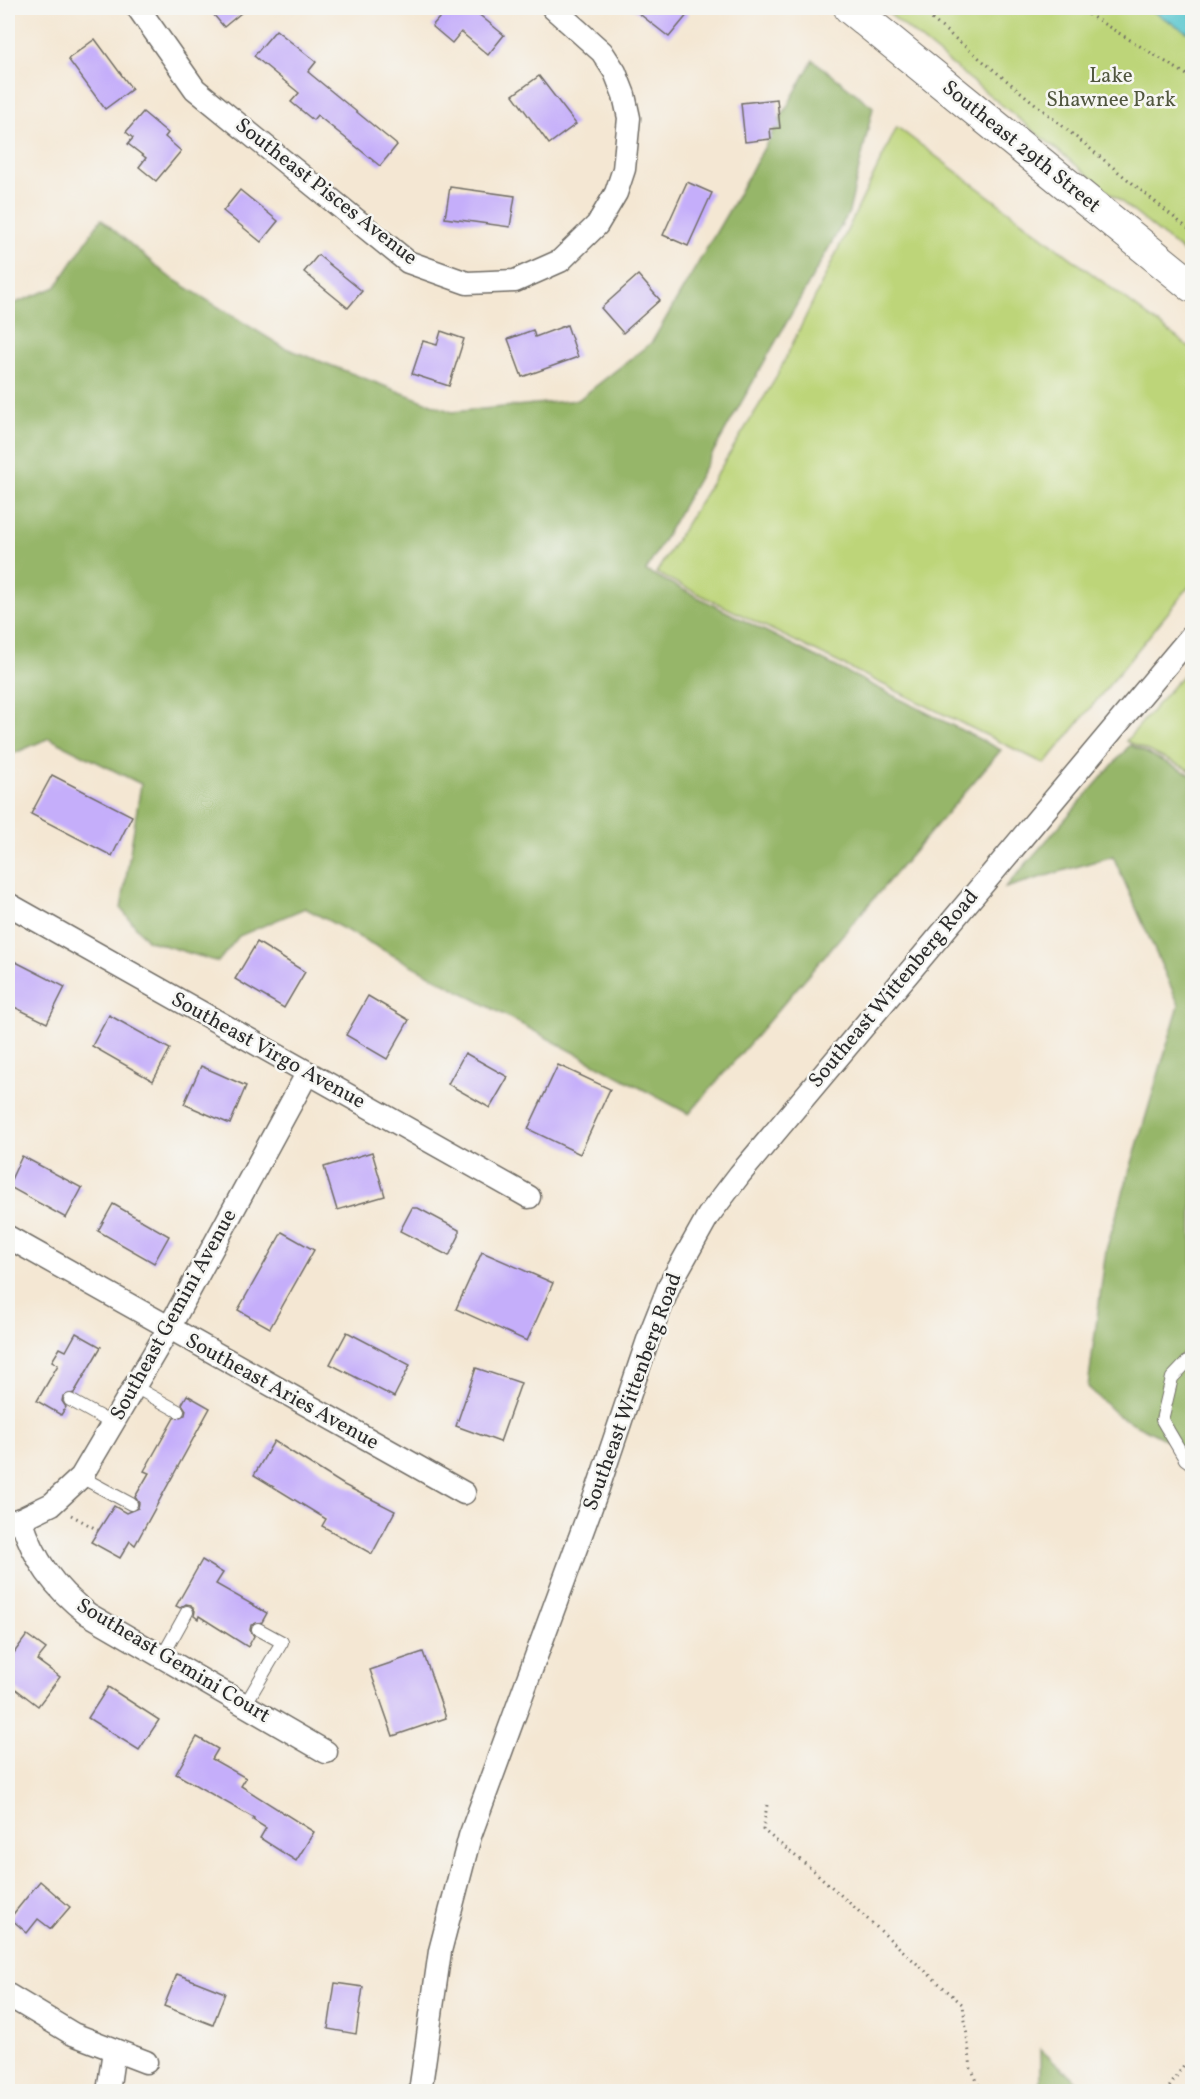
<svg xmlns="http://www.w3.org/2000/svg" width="1200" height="2099" font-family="Vollkorn,serif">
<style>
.green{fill:#bdd579;stroke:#748052;stroke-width:1.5}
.forest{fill:#96b669;stroke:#60704a;stroke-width:1.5}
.water{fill:#5ac7cf;stroke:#42797d;stroke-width:1.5}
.building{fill:#c5aefa}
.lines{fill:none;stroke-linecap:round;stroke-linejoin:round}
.service-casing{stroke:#716d66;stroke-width:14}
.minor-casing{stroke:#716d66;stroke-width:25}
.secondary-casing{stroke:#716d66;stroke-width:34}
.path{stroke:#716d66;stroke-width:3;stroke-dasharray:1.5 4.5;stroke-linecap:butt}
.service{stroke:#fff;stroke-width:12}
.minor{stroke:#fff;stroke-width:22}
.secondary{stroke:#fff;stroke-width:32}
.labels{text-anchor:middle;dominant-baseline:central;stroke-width:5;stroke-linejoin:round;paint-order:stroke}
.park-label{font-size:21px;fill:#50563e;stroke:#f6f6f2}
.street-label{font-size:21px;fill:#2b2b2b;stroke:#f6f6f2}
</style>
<rect width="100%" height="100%" fill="#f6f6f2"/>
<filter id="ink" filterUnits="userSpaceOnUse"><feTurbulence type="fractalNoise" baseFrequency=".0167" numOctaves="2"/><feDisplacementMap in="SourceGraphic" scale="12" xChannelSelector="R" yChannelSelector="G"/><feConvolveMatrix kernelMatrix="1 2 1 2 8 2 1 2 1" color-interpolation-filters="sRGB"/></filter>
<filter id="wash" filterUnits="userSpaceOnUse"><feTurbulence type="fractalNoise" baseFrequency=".008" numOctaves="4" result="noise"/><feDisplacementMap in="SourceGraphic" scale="24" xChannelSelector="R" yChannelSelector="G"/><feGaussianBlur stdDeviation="1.35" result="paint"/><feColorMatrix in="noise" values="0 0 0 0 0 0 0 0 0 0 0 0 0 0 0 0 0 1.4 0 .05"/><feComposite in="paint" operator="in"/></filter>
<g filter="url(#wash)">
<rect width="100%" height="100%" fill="#f4e7d3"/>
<!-- green -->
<g class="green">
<polygon points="882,8 1192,8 1192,259"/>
<polygon points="897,127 1192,349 1192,583 1045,764 656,573 776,378"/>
<polygon points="1192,664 1192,771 1126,741"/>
</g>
<!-- forest -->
<g class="forest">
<polygon points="813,60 873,107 849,212 646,571 1001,750 689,1114 305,908 239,936 218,962 147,940 121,909 141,784 49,738 8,756 8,306 56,287 101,219 168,276 283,347 452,412 578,400 652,342 735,200"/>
<polygon points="1130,745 1192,775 1192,1453 1117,1415 1088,1387 1106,1250 1179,1005 1113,856 1005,888"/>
<polygon points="1040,2049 1088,2091 1040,2091"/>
</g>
<!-- water -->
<polygon class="water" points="1147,8 1192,8 1192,35"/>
<g id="blocks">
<!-- building -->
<g class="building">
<polygon points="208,8 247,8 224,27"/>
<polygon points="448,8 471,8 504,35 488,55 461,32 452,43 432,26"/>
<polygon points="632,8 681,8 688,14 669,37"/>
<polygon points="276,30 316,62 308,72 397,145 380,166 317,115 313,120 291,102 299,93 254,56"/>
<polygon points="95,39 132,89 105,109 68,59"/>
<polygon points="539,76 576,124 549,144 513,95"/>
<polygon points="777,99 780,128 770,129 771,139 745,142 741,103"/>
<polygon points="143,112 168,133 165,137 181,151 156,181 139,167 146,158 128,144 133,138 126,132"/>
<polygon points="687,182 712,193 688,246 663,235"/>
<polygon points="450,187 515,196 510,227 445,218"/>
<polygon points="240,190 278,221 261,242 223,211"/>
<polygon points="318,255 362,291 348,308 304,272"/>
<polygon points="638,275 660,300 623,333 601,308"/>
<polygon points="567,325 578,357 522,377 508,339 533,330 535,337"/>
<polygon points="441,331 464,339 449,386 412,374 423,341 437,345"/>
<polygon points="52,775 132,816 112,856 31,814"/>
<polygon points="257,942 305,972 284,1008 235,979"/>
<polygon points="8,958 65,987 47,1023 8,1004"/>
<polygon points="368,996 409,1020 387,1059 346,1035"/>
<polygon points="109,1015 170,1049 153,1081 92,1046"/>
<polygon points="465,1053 508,1077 490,1108 448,1084"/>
<polygon points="558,1065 610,1089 580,1154 528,1129"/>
<polygon points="201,1066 246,1086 230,1124 184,1104"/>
<polygon points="372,1152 385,1196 337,1210 324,1167"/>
<polygon points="22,1156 82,1188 66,1218 8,1186"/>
<polygon points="113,1204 169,1236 154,1263 98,1231"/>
<polygon points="412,1208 418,1208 459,1230 459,1236 449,1256 400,1231"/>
<polygon points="282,1232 314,1250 270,1328 238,1310"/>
<polygon points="482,1252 553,1283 527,1341 456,1309"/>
<polygon points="347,1332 410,1365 394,1397 330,1364"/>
<polygon points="76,1333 101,1347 74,1393 63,1396 62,1401 66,1407 61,1415 37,1401 58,1365 52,1361 60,1348 66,1351"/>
<polygon points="476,1368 521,1383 500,1442 456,1426"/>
<polygon points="187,1395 210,1408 135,1545 130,1541 120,1558 91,1542 114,1506 126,1513 138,1508 139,1503 135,1497 149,1473 144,1471 174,1418 185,1415 186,1410 182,1404"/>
<polygon points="274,1441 344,1485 395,1511 372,1554 322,1526 326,1519 254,1475"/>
<polygon points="202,1560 223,1573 216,1584 267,1613 262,1622 251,1625 250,1630 254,1636 248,1647 199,1616 198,1619 194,1616 195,1611 191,1605 186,1604 180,1608 176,1606"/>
<polygon points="27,1635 46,1649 37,1660 60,1677 38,1706 8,1683 8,1661"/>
<polygon points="423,1652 446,1718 393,1736 370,1670"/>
<polygon points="108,1687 159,1720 139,1750 88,1718"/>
<polygon points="197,1737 218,1749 212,1759 246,1778 241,1786 314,1832 296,1861 260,1838 266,1828 253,1820 254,1818 176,1774"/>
<polygon points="40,1881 70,1907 51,1929 38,1919 27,1933 10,1918"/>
<polygon points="177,1974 225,1993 213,2025 164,2006"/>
<polygon points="335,1983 363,1987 356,2034 328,2029"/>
</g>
</g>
</g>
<g filter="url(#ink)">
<use href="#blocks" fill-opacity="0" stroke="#716d66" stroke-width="1.5"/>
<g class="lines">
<defs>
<g id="service">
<polyline points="1192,1357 1172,1378 1162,1420 1185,1459 1192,1464"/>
<polyline points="135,1387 178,1411"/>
<polyline points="70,1400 113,1424"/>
<polyline points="81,1477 131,1504"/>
<polyline points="162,1657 187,1612"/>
<polyline points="245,1705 282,1642 258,1629"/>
</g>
<g id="minor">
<polyline points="138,8 195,89 408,262 467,283 515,281 560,261 597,225 616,193 624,169 629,118 624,95 615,72 602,52 553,8"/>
<polyline points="8,904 529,1197"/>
<polyline points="8,1237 464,1493"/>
<path d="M21,1519C34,1560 54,1588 88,1614L326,1752"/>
<polyline points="8,1523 21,1519 52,1504 81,1477 169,1328 307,1074"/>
<polyline points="8,1995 73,2034 146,2062"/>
<polyline points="108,2092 114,2050"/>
<polyline points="420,2092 440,1951 470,1836 598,1488 649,1337 670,1284 708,1216 740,1174 1192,635"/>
</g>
<polyline id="secondary" points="850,8 1192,286"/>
</defs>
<!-- service casing -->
<use href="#service" class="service-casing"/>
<!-- minor casing -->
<use href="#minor" class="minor-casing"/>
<!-- secondary casing -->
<use href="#secondary" class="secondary-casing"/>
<!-- path -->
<g class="path">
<polyline points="918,8 1192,232"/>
<polyline points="1078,8 1192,78"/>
<polyline points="71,1515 98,1530"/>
<polyline points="767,1805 763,1830 814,1871 963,2005 971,2068 982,2092"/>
<polyline points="1166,2092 1192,2053"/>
</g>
<!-- service -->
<use href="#service" class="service"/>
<!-- minor -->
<use href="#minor" class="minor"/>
<!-- secondary -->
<use href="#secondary" class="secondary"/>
</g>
</g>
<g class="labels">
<!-- park labels -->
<g class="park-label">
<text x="1111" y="76">Lake<tspan x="1111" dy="24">Shawnee Park</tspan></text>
</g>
<!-- street labels -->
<g class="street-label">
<text transform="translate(1021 147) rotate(39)">Southeast 29th Street</text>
<text transform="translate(326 192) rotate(38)">Southeast Pisces Avenue</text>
<text transform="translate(894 989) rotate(-50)">Southeast Wittenberg Road</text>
<text transform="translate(268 1051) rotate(29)">Southeast Virgo Avenue</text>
<text transform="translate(174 1315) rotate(-61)">Southeast Gemini Avenue</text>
<text transform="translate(282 1392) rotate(29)">Southeast Aries Avenue</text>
<text transform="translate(633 1392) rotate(-70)">Southeast Wittenberg Road</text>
<text transform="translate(173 1661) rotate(31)">Southeast Gemini Court</text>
</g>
</g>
<!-- margin -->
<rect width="1200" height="2099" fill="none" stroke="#f6f6f2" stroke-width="30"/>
</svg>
